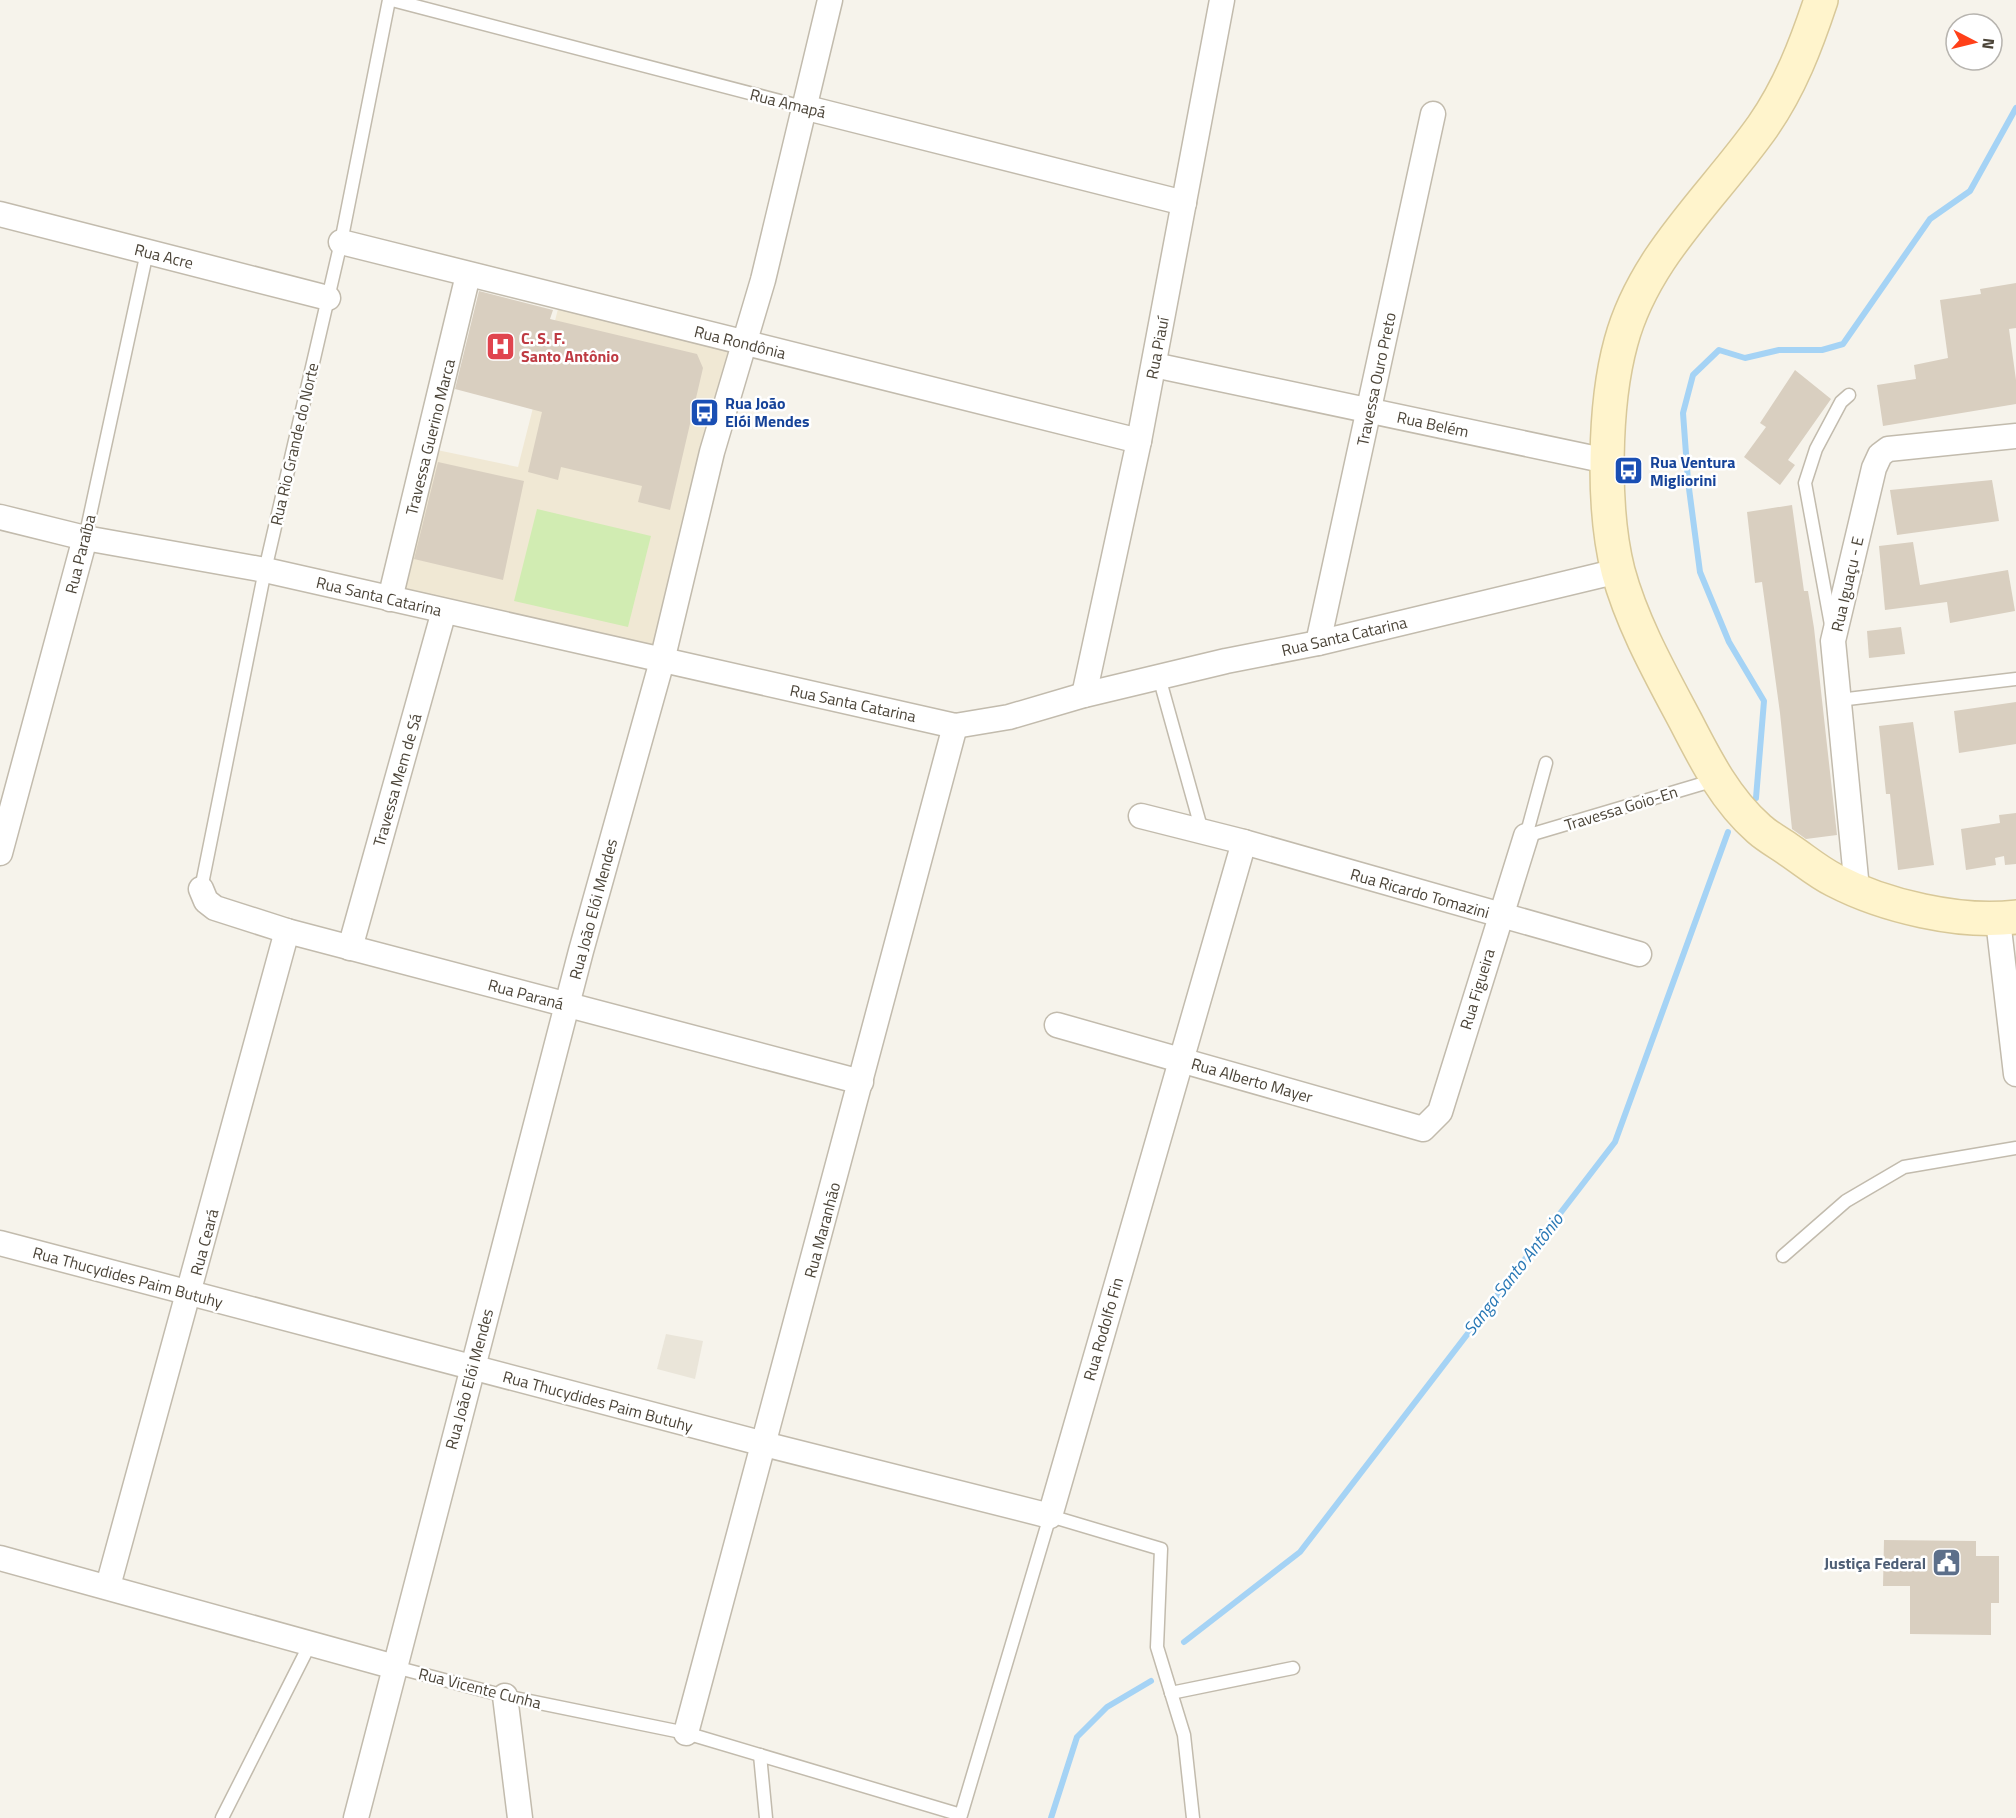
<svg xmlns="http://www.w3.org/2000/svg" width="2016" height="1818" font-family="'Titillium Web',sans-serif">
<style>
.residential{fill:#eae5d9}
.education{fill:#f0e8d4}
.green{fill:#d1ecb2}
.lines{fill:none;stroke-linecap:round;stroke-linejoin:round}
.stream{stroke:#a5d3f5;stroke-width:6}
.building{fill:#d9cfc0}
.lane-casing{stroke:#c2bbad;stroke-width:15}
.street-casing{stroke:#c2bbad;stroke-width:27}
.secondary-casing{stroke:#d8c899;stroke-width:36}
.lane{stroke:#fff;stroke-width:12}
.street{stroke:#fff;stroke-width:24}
.secondary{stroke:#fff4cc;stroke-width:33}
.labels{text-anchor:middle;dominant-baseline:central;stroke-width:5;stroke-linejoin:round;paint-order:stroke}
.street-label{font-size:16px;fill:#4b4438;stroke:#fff}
.health-label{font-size:16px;font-weight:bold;fill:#be3a42;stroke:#fff;text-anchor:start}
.transit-label{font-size:16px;font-weight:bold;fill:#164399;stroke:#fff;text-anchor:start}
.service-label{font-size:16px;font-weight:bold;fill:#4e5e75;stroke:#fff;text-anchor:end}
.water-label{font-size:18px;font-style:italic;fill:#2978b5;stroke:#fff}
</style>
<rect width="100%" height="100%" fill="#f6f3eb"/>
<!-- residential -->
<polygon class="residential" points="666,1334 703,1341 695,1379 657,1369"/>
<!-- education -->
<polygon class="education" points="560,301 733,347 657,650 403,588 437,450 518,467"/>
<!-- green -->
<polygon class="green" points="537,509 651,536 628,627 514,601"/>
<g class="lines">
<!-- stream -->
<g class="stream">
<polyline points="1756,798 1764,701 1729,642 1700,572 1688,481 1683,413 1693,375 1719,350 1745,358 1779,350 1822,350 1843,344 1930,219 1970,191 2016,108"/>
<polyline points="1184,1642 1300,1552 1615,1142 1728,832"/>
<polyline points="1051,1818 1077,1737 1107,1707 1151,1681"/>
</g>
</g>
<!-- building -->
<g class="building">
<polygon points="2016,283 2016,328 2009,329 2016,380 2016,404 1883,426 1877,385 1916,379 1914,365 1948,358 1940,300 1981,294 1980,289"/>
<polygon points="479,291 553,310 550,319 697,354 703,368 670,510 638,502 642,486 561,467 558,480 528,472 542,412 455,389"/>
<polygon points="1795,370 1831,399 1788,460 1795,465 1780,485 1744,457 1766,427 1760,423"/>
<polygon points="438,462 524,481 503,580 414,559"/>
<polygon points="1992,480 1999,521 1897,535 1890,490"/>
<polygon points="1792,505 1804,591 1808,591 1814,628 1837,835 1806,839 1792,829 1780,713 1762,582 1755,583 1747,512"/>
<polygon points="1913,542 1920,585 2008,570 2015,611 1950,623 1947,602 1885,610 1879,546"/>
<polygon points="1901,627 1905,654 1869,658 1867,631"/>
<polygon points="2016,702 2016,744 1959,753 1954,711"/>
<polygon points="1913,722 1934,865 1898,870 1890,794 1886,794 1879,726"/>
<polygon points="2016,813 2016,864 2005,865 2004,856 1995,858 1996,865 1966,870 1961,829 2000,823 1999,815"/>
<polygon points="1884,1540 1976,1541 1976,1556 1999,1556 1999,1603 1991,1603 1991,1635 1910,1634 1910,1586 1883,1586"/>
</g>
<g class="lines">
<defs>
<g id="lane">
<polyline points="392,0 803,107"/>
<polyline points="85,538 147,252"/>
<polyline points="1831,625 1805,483 1816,449 1841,402 1849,395"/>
<polyline points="1159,677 1202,831"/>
<polyline points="1839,700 2016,679"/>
<polyline points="1526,836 1715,780"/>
<polyline points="1526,836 1546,763"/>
<polyline points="201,889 265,570 341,242 389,0"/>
<polyline points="1783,1256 1846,1201 1904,1167 2016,1148"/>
<polyline points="395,1667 505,1696 686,1733 961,1815 1050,1516 1161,1549 1157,1647 1184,1735 1193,1818"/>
<polyline points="1171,1693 1293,1668"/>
<polyline points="760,1755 766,1818"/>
<polyline points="222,1818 310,1644"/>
</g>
<g id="street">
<polyline points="803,107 1184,203"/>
<polyline points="0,214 328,298"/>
<polyline points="341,242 1139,441"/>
<polyline points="1154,365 1607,461"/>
<polyline points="0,517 85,538 265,570 955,726 1009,717 1084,695 1226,661 1318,643 1618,571"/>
<polyline points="390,599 468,275"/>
<polyline points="1318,643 1433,114"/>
<polyline points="1084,695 1139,441 1222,0"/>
<polyline points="1141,816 1244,842 1639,954"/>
<polyline points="0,853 85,538"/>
<polyline points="201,889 206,901 215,908 287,931 861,1082"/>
<polyline points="1857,889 1833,641 1874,468 1880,455 1888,449 2016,436"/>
<polyline points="1998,920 2016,1074"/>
<polyline points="350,948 444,611"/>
<polyline points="1057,1025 1423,1129 1440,1112 1526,836"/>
<polyline points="0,1243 764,1444 1050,1516 1244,842"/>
<polyline points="0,1558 395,1667"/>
<polyline points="108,1586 287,931"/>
<polyline points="505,1696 520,1818"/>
<polyline points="686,1733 955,726"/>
<polyline points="356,1818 581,951 662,661 712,452 763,280 830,0"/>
</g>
<path id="secondary" d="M1821,0C1806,45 1790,87 1763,126C1713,197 1644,256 1621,342C1604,404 1602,508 1618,571C1632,623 1660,673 1685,720C1705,759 1725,799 1759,829C1768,837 1779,843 1789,850C1804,860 1818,872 1834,880C1884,906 1960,924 2016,917"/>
</defs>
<!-- lane casing -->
<use href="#lane" class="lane-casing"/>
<!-- street casing -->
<use href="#street" class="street-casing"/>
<!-- secondary casing -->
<use href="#secondary" class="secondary-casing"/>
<!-- lane -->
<use href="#lane" class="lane"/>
<!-- street -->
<use href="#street" class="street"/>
<!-- secondary -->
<use href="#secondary" class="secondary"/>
</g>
<!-- icons -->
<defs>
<symbol id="hospital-square" viewBox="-11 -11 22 22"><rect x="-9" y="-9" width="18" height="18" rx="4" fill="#e0444e" stroke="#fff"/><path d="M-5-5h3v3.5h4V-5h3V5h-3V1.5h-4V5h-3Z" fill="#fff"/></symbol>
<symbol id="bus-square" viewBox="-11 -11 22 22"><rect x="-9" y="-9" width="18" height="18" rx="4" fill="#1a4fb4" stroke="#fff"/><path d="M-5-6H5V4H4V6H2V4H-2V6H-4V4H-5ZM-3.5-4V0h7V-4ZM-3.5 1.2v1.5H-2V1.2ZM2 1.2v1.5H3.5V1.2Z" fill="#fff"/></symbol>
<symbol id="civic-square" viewBox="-11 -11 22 22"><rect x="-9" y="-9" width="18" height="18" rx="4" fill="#5c6f8a" stroke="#fff"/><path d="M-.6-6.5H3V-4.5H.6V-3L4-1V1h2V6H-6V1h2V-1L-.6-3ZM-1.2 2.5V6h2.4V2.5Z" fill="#fff"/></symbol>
</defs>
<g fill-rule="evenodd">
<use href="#hospital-square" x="484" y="330" width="33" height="33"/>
<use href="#bus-square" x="688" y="396" width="33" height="33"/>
<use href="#bus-square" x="1612" y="454" width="33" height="33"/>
<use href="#civic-square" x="1930" y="1546" width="33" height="33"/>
</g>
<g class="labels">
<!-- street labels -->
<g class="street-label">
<text transform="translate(788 103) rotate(14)">Rua Amapá</text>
<text transform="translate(164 256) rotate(14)">Rua Acre</text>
<text transform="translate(740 342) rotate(14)">Rua Rondônia</text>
<text transform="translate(1157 348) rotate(-79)">Rua Piauí</text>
<text transform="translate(1376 379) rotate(-78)">Travessa Ouro Preto</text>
<text transform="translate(1433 424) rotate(12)">Rua Belém</text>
<text transform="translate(430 437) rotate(-76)">Travessa Guerino Marca</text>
<text transform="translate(294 444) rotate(-77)">Rua Rio Grande do Norte</text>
<text transform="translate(80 554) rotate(-76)">Rua Paraíba</text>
<text transform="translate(1847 584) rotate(-77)">Rua Iguaçu - E</text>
<text transform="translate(379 596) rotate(13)">Rua Santa Catarina</text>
<text transform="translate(1344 636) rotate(-13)">Rua Santa Catarina</text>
<text transform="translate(853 703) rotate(12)">Rua Santa Catarina</text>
<text transform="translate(397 780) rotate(-74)">Travessa Mem de Sá</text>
<text transform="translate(1621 808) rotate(-17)">Travessa Goio-En</text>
<text transform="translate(1420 893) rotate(16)">Rua Ricardo Tomazini</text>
<text transform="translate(593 909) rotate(-75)">Rua João Elói Mendes</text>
<text transform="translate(1477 989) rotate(-73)">Rua Figueira</text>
<text transform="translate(526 994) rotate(15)">Rua Paraná</text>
<text transform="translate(1252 1080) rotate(16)">Rua Alberto Mayer</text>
<text transform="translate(822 1230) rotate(-75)">Rua Maranhão</text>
<text transform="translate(204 1242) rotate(-75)">Rua Ceará</text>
<text transform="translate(128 1277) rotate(15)">Rua Thucydides Paim Butuhy</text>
<text transform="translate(1103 1329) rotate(-74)">Rua Rodolfo Fin</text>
<text transform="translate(469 1379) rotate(-75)">Rua João Elói Mendes</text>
<text transform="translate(598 1401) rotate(15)">Rua Thucydides Paim Butuhy</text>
<text transform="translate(480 1688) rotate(14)">Rua Vicente Cunha</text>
</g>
<!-- health labels -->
<g class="health-label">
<text x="521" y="338">C. S. F.<tspan x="521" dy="18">Santo Antônio</tspan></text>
</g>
<!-- transit labels -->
<g class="transit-label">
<text x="725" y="403">Rua João<tspan x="725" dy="18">Elói Mendes</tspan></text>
<text x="1650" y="462">Rua Ventura<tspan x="1650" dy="18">Migliorini</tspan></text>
</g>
<!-- service labels -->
<g class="service-label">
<text x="1926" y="1563">Justiça Federal</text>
</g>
<!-- water labels -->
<g class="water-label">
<text transform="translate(1513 1274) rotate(-52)">Sanga Santo Antônio</text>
</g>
</g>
<!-- north arrow -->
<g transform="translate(1974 42) rotate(97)"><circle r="28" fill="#ffffff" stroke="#b7b4af" stroke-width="1.5"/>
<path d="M0-4.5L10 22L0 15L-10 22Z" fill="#ff4019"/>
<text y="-9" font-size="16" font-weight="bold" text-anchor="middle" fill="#4b4438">N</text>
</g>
</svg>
